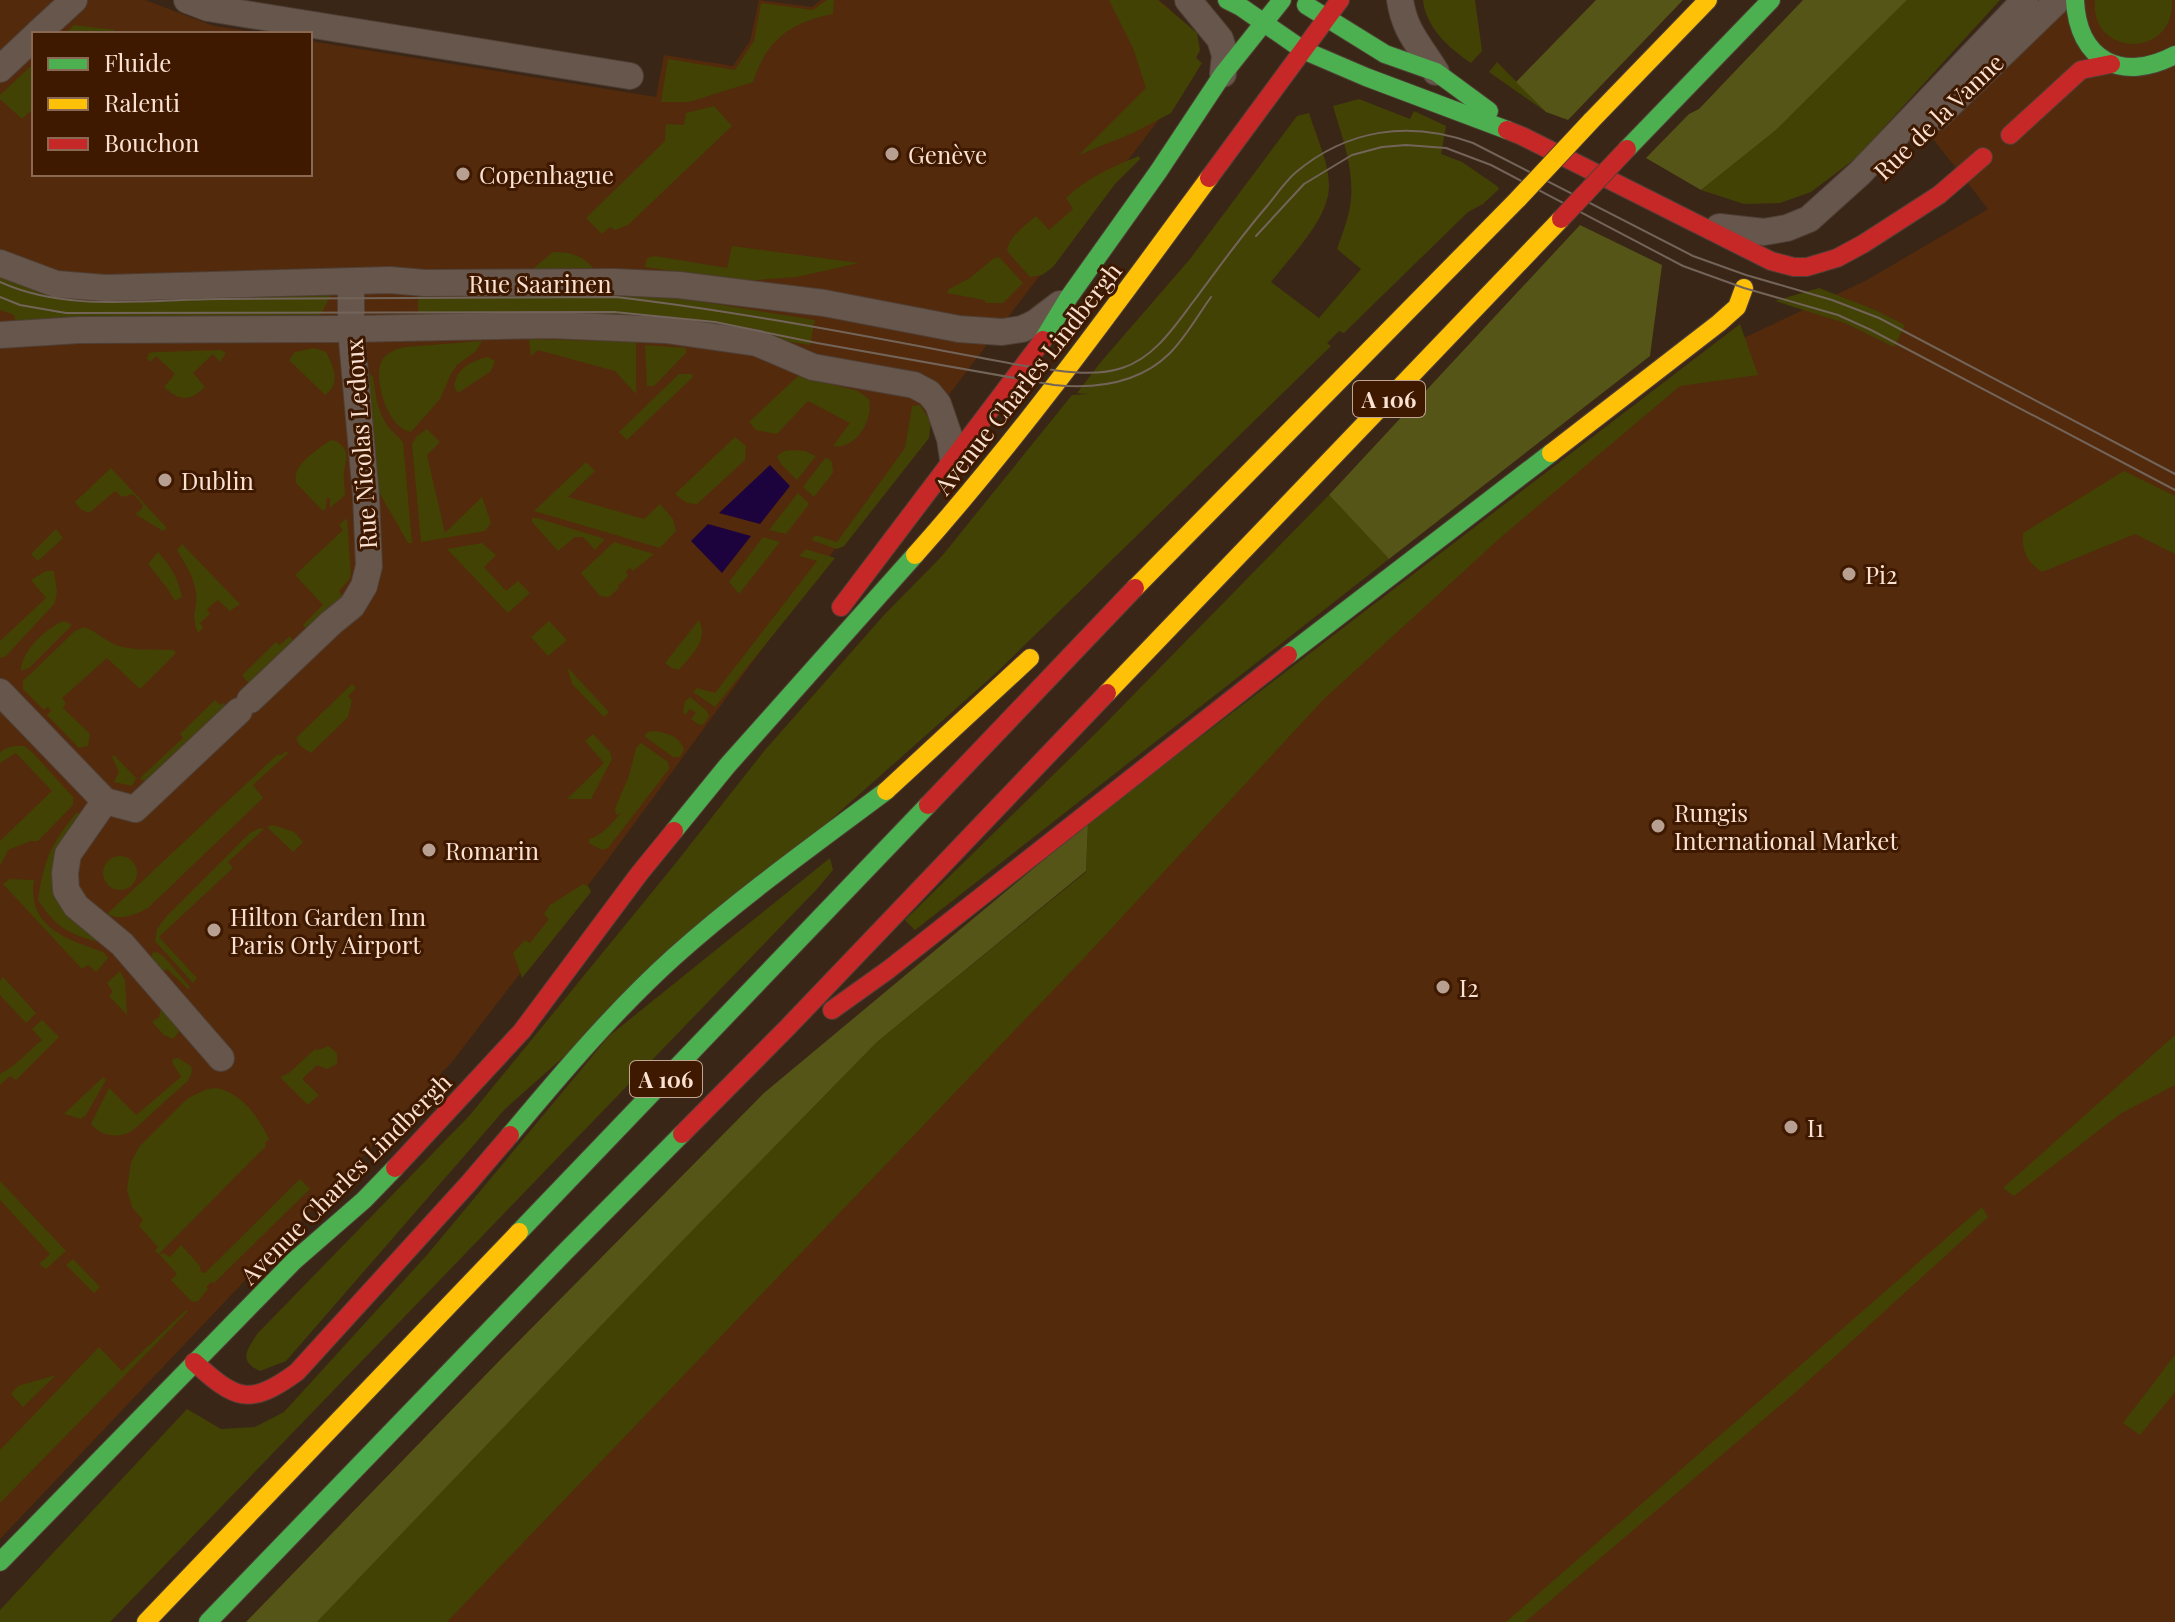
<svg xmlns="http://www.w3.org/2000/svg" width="2175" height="1622" font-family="'Playfair Display',serif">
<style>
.built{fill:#532a0b}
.green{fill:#424204}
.forest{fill:#555517}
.water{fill:#1d033d}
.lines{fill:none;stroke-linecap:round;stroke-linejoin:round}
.street-casing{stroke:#4f3f35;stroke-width:28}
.fast-casing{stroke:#4f3f35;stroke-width:20}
.slow-casing{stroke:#4f3f35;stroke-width:20}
.jam-casing{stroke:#4f3f35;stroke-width:20}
.street{stroke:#66564c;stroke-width:26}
.fast{stroke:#4caf50;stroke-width:18}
.slow{stroke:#ffc107;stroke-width:18}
.jam{stroke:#c62828;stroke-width:18}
.tram{stroke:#73645a;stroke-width:2}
.slow-bridge-casing{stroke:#4f3f35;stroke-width:20;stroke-linecap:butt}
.jam-bridge-casing{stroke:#4f3f35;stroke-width:20;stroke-linecap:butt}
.slow-bridge{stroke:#ffc107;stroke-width:18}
.jam-bridge{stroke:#c62828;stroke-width:18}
.poi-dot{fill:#b7a091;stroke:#3e1900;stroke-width:3}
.labels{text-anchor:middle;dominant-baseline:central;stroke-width:6;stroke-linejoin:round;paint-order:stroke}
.shield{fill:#3e1900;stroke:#c2a593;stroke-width:2}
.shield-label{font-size:22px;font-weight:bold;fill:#fae1d2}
.street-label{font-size:24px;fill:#fae1d2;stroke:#3e1900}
.poi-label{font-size:24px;fill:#fae1d2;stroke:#3e1900;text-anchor:start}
</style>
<rect width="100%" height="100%" fill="#3a2617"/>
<!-- built -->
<g class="built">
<polygon points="0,0 145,0 214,26 266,34 34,34 34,174 310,174 310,41 656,97 664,55 733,66 750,41 759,0 812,7 821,0 1159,0 1170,9 1183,88 925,426 612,854 452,1062 0,1539"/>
<polygon points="2032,0 2175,0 2175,1622 317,1622 688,1235 1333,670 1460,556 1735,342 1865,281 1988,209 1919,121"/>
</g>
<!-- green -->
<g class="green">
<path d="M827,0H834L833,14C790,22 766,41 753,82L689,102H661L668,59L735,70L754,41L761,3L813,10Z"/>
<polygon points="1109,0 1158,0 1197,33 1200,50 1196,58 1202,63 1171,113 1133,133 1079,155 1146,88 1133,48"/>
<path d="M1423,0H1475L1482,51L1471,63C1449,48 1426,28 1423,0Z"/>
<polygon points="1907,0 2000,0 1856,158 1811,192 1780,203 1744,204 1701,190 1776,130"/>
<path d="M2095,0H2172C2175,60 2089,57 2095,0Z"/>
<polygon points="74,25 115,30 111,34 65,34"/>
<polygon points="1497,62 1546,112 1489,72"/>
<polygon points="34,63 34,108 22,119 0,99 0,95"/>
<path d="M1359,99L1410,119L1414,111L1446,126L1441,154L1462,162L1497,186L1499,189L1483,204L1468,212L1344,333L1339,331L1327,343L1331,346L996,673L505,1109L286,1361L260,1371C237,1361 248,1348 258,1333L470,1115L671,869L765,750L885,614L942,556L1072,395L1088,394L1077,393L1100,363L1190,259L1297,116L1309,113C1316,136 1329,162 1329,186C1329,219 1290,257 1271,282L1319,318L1361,269L1337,249C1341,237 1346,225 1349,212C1357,176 1343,140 1333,106Z"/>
<polygon points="714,106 732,126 628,225 615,230 610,227 602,234 586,218 665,141 666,124 684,125 686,113"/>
<path d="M1139,156L1140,159L1115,184L1053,267L1042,275L1030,277L1007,251C1009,236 1025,226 1036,216L1049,230L1073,209L1066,198C1088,177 1112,167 1139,156Z"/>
<polygon points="732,246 859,263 797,277 743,281 645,267 647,258 655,256 727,268"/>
<path d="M553,252C570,252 582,255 593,268L535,269L534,268Z"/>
<polygon points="999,257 1023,283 1003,303 986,303 984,300 947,293 949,289 970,278 994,258"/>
<polygon points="0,276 28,286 332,293 320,316 73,320 16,324 14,315 0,310"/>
<polygon points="1819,288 1875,310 1905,325 1894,347 1845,323 1775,301"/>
<polygon points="418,290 626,294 684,299 815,320 810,345 665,322 418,315"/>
<polygon points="1740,324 1758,375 1680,386 1500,538 1323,700 1084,958 447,1622 317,1622 688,1235 877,1042 1086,872 1088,823"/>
<polygon points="529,339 636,342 636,394 615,371 538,350 531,356"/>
<path d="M482,341L476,351L457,365L451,374L440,399L411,432C389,429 375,385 380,365C383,354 394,349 405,347Z"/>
<polygon points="645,345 686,348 686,353 654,386 647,386"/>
<path d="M314,348L326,352C334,367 341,384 325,395L289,360L295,352Z"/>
<path d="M221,350L226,353L220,362L213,354L193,373L205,387C190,402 179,401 164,387L175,374L156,356L150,362L147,358L149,353L157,352Z"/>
<path d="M488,357L495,361L491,371L458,393L454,387C456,368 471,361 488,357Z"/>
<polygon points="367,371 373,377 377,403 382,416 388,427 403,442 412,543 408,543 375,485"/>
<polygon points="679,374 692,374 693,377 627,440 619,432"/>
<path d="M798,376L858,391L869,399C874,419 856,450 833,446L850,423L808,401L777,434L756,430L749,422Z"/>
<polygon points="920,405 931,423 929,438 844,546 837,549 811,540 815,535 837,542 905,448 912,406"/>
<polygon points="427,429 440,442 427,455 445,533 482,497 491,523 485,531 421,542 412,444 417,436"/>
<polygon points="735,437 746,446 745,460 697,504 687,503 675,494"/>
<path d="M334,440C353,451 345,457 344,474C343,481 345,488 345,495L330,508V498H327L326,508L323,511L296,483C292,464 315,452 329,441Z"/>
<polygon points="793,450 805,451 816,456 797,480 781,464 777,456 784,451"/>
<polygon points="825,458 829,459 832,462 833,473 814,497 803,487"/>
<polygon points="586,462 595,471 568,497 644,519 660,504 673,519 676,531 660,548 534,511"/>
<polygon points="111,468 167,528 163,531 135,514 142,509 143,505 133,494 122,497 115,491 89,513 80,509 75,502"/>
<path d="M2124,471L2175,496V554L2135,534L2042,572C2026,561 2022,552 2023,533Z"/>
<polygon points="798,493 809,504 786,534 769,530"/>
<polygon points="1329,495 1389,559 915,930 905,920 1098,731"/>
<polygon points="347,518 351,575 349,580 339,591 345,600 310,633 303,625 323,605 295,575 343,530 339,525"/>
<polygon points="532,518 537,518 605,539 595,550 583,537 575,537 558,551 532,522"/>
<polygon points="56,529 63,538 38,561 31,554"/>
<polygon points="763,537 780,542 739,594 729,582"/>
<polygon points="614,542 654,554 633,571 629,568 626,572 628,576 618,586 619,588 609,597 600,596 581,573"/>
<polygon points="482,543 496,555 484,567 506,591 518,581 530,593 508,613 447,549"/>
<path d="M182,544L240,604L230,611L218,600L207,609L210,614L200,623L203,628L198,633C190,612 198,611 196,593C194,577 185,564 177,550Z"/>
<polygon points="806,549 835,558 715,707 693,692 697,688 715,693 817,561 799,556"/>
<path d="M158,552C171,566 178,578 182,597L175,601L167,588L148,564Z"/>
<polygon points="46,571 54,571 57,591 55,603 6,656 0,658 0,641 46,598 31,580"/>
<path d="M699,620C709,641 692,654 679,670L672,668L665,663Z"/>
<path d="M64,621L72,625L29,668L21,671C20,652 47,627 64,621Z"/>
<polygon points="549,621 567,640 548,656 531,637"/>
<path d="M84,627C96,631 106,642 119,646C135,651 156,649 173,650L176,653L140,689L107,658L62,698L66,703L63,708L90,734L88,746L79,748L47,715L51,711L48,707L44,710L23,689V681L75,631Z"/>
<polygon points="290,636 295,643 250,685 242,675 276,642 280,645"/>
<polygon points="567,667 609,712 604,717 572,684"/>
<polygon points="352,684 356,688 348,696 352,701 348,717 311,753 300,746 296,738"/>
<polygon points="690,697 707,711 709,716 704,724 699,725 691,719 696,713 690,709 685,715 683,712 685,701"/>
<polygon points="215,700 220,705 223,703 226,706 145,782 140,778 183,738 180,734"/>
<path d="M654,731C667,733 680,736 684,750L680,757H673L644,736L648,732Z"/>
<polygon points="593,734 610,752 612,759 591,799 567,799 604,763 585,741"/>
<path d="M641,743L668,762L669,769L608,848L602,850L589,843V839C603,835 612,823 621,813L616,815L615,808L629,776L636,748Z"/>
<polygon points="14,746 24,746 32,752 73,797 73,805 38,841 31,841 8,850 0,866 0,841 52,791 16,753 0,763 0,753 4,749"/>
<path d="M286,751L288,753L253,785L263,798L148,908C135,915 121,921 107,914L278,754L280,756Z"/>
<polygon points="114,755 136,778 132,786 114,782 119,772 112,757"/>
<path d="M77,812L83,817L58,850L102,943C69,934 57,929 38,900C44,859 51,844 77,812Z"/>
<polygon points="273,825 294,832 303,842 293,852 267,827"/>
<polygon points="260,828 264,829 228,862 233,868 159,937 197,978 193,983 155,941 157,929 165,918 250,833"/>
<circle cx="120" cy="873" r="17"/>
<polygon points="830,858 833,870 817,889 110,1622 0,1622 0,1610 187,1409 221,1429 255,1427 284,1412 427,1255 609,1036"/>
<path d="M10,879L34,880C27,927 66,939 103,952L108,958L96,972L88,965L82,969L3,884Z"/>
<polygon points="583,884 588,886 591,892 522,978 513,953 525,940 530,943 549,919 544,914 550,905"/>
<polygon points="157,952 164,957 190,987 188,989 167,969 160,974 152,962 152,953"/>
<polygon points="120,971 125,980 127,1015 109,996 113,992 107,983"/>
<polygon points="3,977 36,1013 26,1023 0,995 0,981"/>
<polygon points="161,1007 179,1024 179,1032 173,1039 164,1035 152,1022 159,1017"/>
<path d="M42,1020L59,1037L16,1080L10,1076L0,1085V1074C16,1066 27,1052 42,1040L32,1029Z"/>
<polygon points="2175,1035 2175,1085 2120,1114 2014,1196 2003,1188"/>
<polygon points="328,1046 337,1053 337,1064 327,1069 317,1065 302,1079 319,1095 308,1105 280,1077 289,1073 315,1049 318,1050"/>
<path d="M178,1058L191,1066L192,1072L188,1081C175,1092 162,1104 150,1115C144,1120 137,1128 130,1132C117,1139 99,1135 91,1124L109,1088L136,1115L181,1077L172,1062L173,1059Z"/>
<polygon points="103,1077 106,1080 86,1115 81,1119 64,1114"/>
<path d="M217,1088C243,1094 258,1117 269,1139L265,1143L266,1146L159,1254L155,1251L158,1247L139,1226L143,1220L132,1207L127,1190L131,1162L139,1147L188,1098L207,1089Z"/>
<polygon points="300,1179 310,1189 214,1283 211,1282 206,1287 208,1289 198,1301 192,1302 171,1280 177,1274 160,1255 163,1253 170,1257 181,1245 200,1266 201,1272 205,1273"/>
<polygon points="0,1181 66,1251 46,1269 39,1264 50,1254 0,1200"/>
<polygon points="1982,1207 1988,1217 1797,1391 1525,1622 1506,1622"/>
<polygon points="73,1259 100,1287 94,1293 66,1265"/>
<polygon points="186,1310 188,1311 0,1503 0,1450 99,1347 122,1371"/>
<polygon points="2175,1355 2175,1392 2140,1435 2123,1423"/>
<polygon points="56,1375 23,1407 11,1394 18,1386"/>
</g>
<!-- forest -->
<g class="forest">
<polygon points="1596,0 1683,0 1568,120 1546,112 1516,82"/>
<polygon points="1803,0 1907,0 1776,130 1701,190 1646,158 1689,114 1699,109"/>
<polygon points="1580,225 1662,265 1650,356 1389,559 1329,495"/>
<polygon points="1088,823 1086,871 877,1042 688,1235 317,1622 246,1622 502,1358 764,1093"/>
</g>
<!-- water -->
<g class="water">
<polygon points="770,465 790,486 760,524 719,513"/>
<polygon points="708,524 751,536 722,573 691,541"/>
</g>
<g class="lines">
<defs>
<g id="street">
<polyline points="187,0 208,8 630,76"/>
<polyline points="1188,0 1220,39 1225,55 1223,74"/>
<path d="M1400,0C1405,33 1420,45 1436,72"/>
<polyline points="37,34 74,0"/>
<polyline points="0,69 34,37"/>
<polyline points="1937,117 2058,0"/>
<polyline points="1719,227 1764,232 1787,228 1809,219 1860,173 2025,0"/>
<polyline points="0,263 56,284 105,288 390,280 425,283 614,282 679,285 824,303 959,329 1002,332 1022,329 1035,323 1060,304"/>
<polyline points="0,335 79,330 351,329 550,325 666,330 757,343 813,367 914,385 929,393 938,404 950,439 953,459"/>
<polyline points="0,692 105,801"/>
<polyline points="250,700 331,623 352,606 364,586 369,566 366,496 351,329 351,282"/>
<polyline points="105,801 68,854 65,873 66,890 76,906 122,944 221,1058"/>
<polyline points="105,801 135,809 239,711"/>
</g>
<g id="fast">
<polyline points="1227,0 1241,7 1303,50 1366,77 1507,130"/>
<path d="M2075,0C2078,61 2122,83 2175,55"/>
<polyline points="1306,5 1385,54 1436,72 1489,111"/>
<polyline points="1627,149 1771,0"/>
<polyline points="1043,340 1069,297 1158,172 1223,74 1282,0"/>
<polyline points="1288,655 1551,453"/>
<polyline points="674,831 727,766 915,555"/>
<path d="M510,1135C562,1073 615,1010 675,956C741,897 815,844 886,791"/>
<polyline points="519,1232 928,805"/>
<polyline points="0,1562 294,1261 364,1200 395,1168"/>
<polyline points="208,1622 564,1253 682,1134"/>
</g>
<g id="slow">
<polyline points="1591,121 1708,0"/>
<polyline points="1551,453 1719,323 1737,307 1744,288"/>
<path d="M915,555C1021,436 1115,306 1209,178"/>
<polyline points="1135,588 1518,199"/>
<polyline points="1107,693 1561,219"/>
<polyline points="886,791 1030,658"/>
<polyline points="146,1622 519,1232"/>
</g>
<g id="jam">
<polyline points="1507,130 1522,136 1771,261 1794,267 1807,267 1837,258 1863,244 1939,195 1983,157"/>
<polyline points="2010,135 2081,70 2111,64"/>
<polyline points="1209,178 1340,0"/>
<polyline points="841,607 1043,340"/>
<polyline points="928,805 1135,588"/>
<polyline points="832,1010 888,970 1288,655"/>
<polyline points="682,1134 788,1027 1107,693"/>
<polyline points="395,1168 522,1031 639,874 674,831"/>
<path d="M194,1362C236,1400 249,1407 297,1372L468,1184L510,1135"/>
</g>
</defs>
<!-- street casing -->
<use href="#street" class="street-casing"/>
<!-- fast casing -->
<use href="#fast" class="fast-casing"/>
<!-- slow casing -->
<use href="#slow" class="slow-casing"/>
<!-- jam casing -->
<use href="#jam" class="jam-casing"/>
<!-- street -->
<use href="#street" class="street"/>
<!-- fast -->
<use href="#fast" class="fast"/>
<!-- slow -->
<use href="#slow" class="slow"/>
<!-- jam -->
<use href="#jam" class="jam"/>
<!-- tram -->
<g class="tram">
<polyline points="1256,236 1304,184 1352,155 1382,147 1406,145 1446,148 1491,165 1683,266 1744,288 1838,315 1871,330 2175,490"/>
<path d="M0,282C67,313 149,299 222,299C353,299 484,297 616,297C753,313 889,341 1025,366C1056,370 1092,378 1122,368C1154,358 1174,327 1193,302C1217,270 1241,236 1268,205C1276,195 1285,182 1295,173C1347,129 1409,120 1473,143L1693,256L1746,275L1832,300L1879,318L2175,474"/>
<path d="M0,297L20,305L66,313L614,312L715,322L817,343L1054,385C1095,389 1139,384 1170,353C1186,337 1198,315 1211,297"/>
</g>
<defs>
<polyline id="slow-bridge" points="1518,199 1591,121"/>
<polyline id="jam-bridge" points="1561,219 1627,149"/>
</defs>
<!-- slow-bridge casing -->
<use href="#slow-bridge" class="slow-bridge-casing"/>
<!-- jam-bridge casing -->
<use href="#jam-bridge" class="jam-bridge-casing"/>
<!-- slow-bridge -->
<use href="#slow-bridge" class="slow-bridge"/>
<!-- jam-bridge -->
<use href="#jam-bridge" class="jam-bridge"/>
</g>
<!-- markers -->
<g class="poi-dot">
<circle cx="892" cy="154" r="8"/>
<circle cx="463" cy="174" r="8"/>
<circle cx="165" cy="480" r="8"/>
<circle cx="1849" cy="574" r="8"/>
<circle cx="1658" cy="826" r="8"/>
<circle cx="429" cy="850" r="8"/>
<circle cx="214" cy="930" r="8"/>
<circle cx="1443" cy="987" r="8"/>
<circle cx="1791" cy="1127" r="8"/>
</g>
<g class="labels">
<!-- shield labels -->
<g class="shield">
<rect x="1353" y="381" width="72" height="36" rx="6"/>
<rect x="630" y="1061" width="72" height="36" rx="6"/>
</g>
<g class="shield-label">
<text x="1389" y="399">A 106</text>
<text x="666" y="1079">A 106</text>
</g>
<!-- street labels -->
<g class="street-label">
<text transform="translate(1938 116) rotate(-44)">Rue de la Vanne</text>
<text x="540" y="283">Rue Saarinen</text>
<text transform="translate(1027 378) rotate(-52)">Avenue Charles Lindbergh</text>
<text transform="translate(360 444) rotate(-94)">Rue Nicolas Ledoux</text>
<text transform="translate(345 1178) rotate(-45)">Avenue Charles Lindbergh</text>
</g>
<!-- poi labels -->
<g class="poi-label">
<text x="908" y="154">Genève</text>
<text x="479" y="174">Copenhague</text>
<text x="181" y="480">Dublin</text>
<text x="1865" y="574">Pi2</text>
<text x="1674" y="812">Rungis<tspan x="1674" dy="28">International Market</tspan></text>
<text x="445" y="850">Romarin</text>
<text x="230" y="916">Hilton Garden Inn<tspan x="230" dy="28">Paris Orly Airport</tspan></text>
<text x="1459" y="987">I2</text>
<text x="1807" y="1127">I1</text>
</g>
</g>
<!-- legend -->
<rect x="32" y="32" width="280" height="144" fill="#3e1900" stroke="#896954" stroke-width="2"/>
<rect x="48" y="58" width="40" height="12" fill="#4caf50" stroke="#896954" stroke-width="2"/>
<text x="104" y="72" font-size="24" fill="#fae1d2">Fluide</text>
<rect x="48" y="98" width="40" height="12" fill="#ffc107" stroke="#896954" stroke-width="2"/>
<text x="104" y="112" font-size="24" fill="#fae1d2">Ralenti</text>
<rect x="48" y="138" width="40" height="12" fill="#c62828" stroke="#896954" stroke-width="2"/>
<text x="104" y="152" font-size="24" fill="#fae1d2">Bouchon</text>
</svg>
